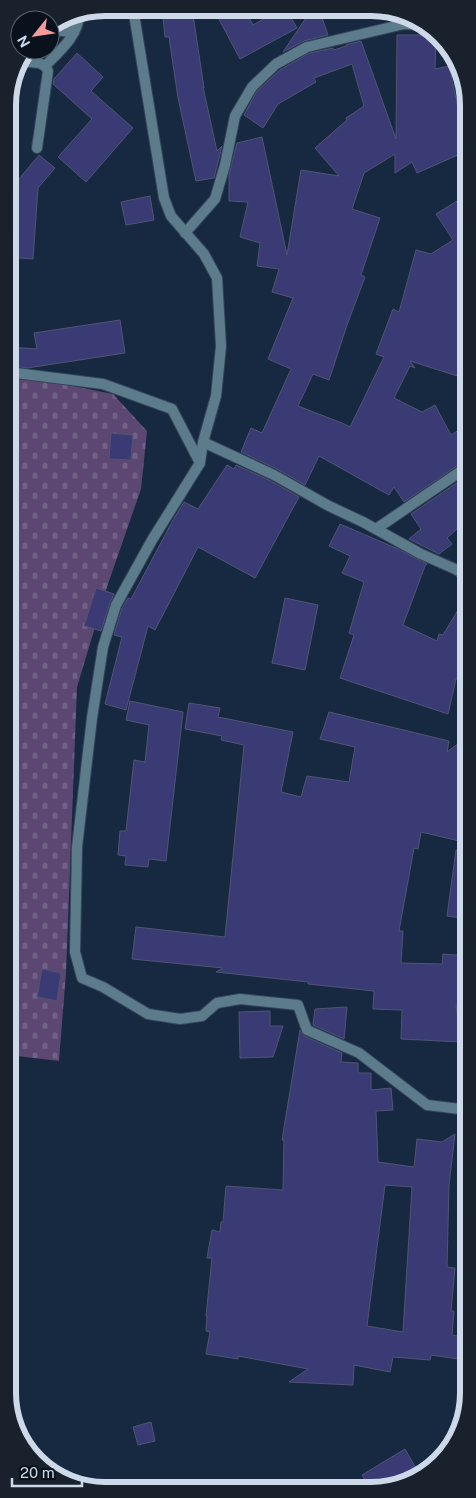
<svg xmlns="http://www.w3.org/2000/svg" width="476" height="1498" font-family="'Public Sans',sans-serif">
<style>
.cemetery{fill:url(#cemetery-stones)}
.building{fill:#3a3b74;stroke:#515473;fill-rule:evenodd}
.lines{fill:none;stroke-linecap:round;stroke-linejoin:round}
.lane-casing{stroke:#34455b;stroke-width:12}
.street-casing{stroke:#34455b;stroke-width:12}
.lane{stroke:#5c7c8b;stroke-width:10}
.street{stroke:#5c7c8b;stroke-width:10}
.rim{fill:none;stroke:#cdd9e9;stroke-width:6}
</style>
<defs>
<pattern id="cemetery-stones" width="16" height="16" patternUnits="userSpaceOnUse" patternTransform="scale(1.25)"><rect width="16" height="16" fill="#5b4772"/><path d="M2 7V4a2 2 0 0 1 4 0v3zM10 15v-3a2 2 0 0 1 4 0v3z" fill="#716186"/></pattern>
</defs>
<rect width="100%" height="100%" fill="#172940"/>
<!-- cemetery -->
<polygon class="cemetery" points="8,373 113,394 147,431 141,489 108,584 77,687 66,973 59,1061 9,1055"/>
<!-- building -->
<g class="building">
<polygon points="162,8 192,8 204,88 203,87 217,151 222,146 214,178 196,181 178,98 169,37 165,37"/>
<polygon points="213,8 244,8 253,25 281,9 286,9 297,28 240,59"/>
<polygon points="312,9 319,9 328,35 304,41 283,52"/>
<polygon points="397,35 436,35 435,69 449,66 456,98 467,97 467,151 417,173 412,162 395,173 395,154 364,173 352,209 380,218 361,275 365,277 347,325 329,380 313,374 298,406 342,423 350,427 384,357 376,354 393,309 399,312 416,250 431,254 453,240 436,214 457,201 467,217 467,379 410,361 415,368 410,366 394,398 422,412 435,405 451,435 459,430 467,444 467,459 404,502 394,487 389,495 319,456 305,485 277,469 241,452 251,428 262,433 291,369 268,359 293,298 272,292 279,269 257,266 260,243 240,237 248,202 229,201 229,175 237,143 262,137 287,255 301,170 339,176 315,148 347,120 346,118 364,106 352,64 314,78 316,82 278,104 263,128 244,115 257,91 280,70 309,53 333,48 334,50 346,46 346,45 361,41 396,139"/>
<polygon points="77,53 103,77 91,91 133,128 86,182 58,157 92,119 53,84 54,79"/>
<polygon points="39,155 55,168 38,188 33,259 8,257 8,192"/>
<polygon points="150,196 154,220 126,225 121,202"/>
<polygon points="120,320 125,353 27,368 8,365 8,347 37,349 34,333"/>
<polygon points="111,433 133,435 131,460 109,459"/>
<polygon points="227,465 234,469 236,465 271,481 299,497 255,578 198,547 155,630 148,626 126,710 105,704 122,637 114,635 122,608 128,598 131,599 173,520 184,502 198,509"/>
<polygon points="458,482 467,499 467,520 447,538 452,544 439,554 409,539 421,529 411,514"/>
<polygon points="340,524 398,549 427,564 425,566 403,625 437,641 439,634 443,635 467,595 467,672 456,679 448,714 340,678 354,635 349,633 364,582 342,573 350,556 329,546"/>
<polygon points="96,588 114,594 110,603 101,631 84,626"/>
<polygon points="285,598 318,605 305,670 272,663"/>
<polygon points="130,701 183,712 166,861 149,859 148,867 125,865 126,856 118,855 120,831 126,831 134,760 145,762 149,725 126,720"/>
<polygon points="189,703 220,708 218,717 293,732 281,792 301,797 307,776 349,782 355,747 320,739 329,712 449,741 447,752 467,737 468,843 421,832 418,849 414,848 399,931 403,931 401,963 442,964 443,954 468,956 468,1006 456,1005 461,1042 401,1039 402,1010 373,1009 374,991 308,984 308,982 216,972 223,968 132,959 136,927 225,937 244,745 221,740 222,736 185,729"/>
<polygon points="456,850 468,851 468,919 447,916"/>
<polygon points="42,969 61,973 57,1001 37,997"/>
<polygon points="347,1007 344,1039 313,1025 315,1009"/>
<polygon points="270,1011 270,1026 283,1026 273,1057 240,1058 239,1012"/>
<path d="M300,1030L304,1036L342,1053L341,1062L358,1063V1073H371V1090L391,1088L393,1110L376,1111L378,1162L414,1167L417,1139L442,1142L455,1134L449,1185L447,1267L455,1268L451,1311H454L452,1335L468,1338V1357L459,1355L458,1359L431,1355L430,1360L393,1357L390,1372L354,1365L353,1385L289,1382L308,1369L238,1356V1359L206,1354L210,1332L206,1331L207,1316H206L212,1258H207L212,1230L220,1232L221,1222H223L226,1186L283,1190L284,1140H282ZM385,1185L412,1187L403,1332L367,1326Z"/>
<polygon points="151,1422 155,1441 138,1445 133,1427"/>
<polygon points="405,1449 418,1472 390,1489 370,1489 362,1475"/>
</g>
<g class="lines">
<defs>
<g id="lane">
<polyline points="50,30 74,32"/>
<polyline points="18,61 39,63 45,66"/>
<path d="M37,148L48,71L45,66C59,52 80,34 79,13"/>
</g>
<g id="street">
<polyline points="133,8 164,198 171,216 204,254 217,278 221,346 216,396 203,442 200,463 152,540 116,605 103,647 92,718 77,847 75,952 82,978 103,987 148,1014 180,1019 202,1016 217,1003 240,999 298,1005 307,1030 359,1053 427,1105 468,1110"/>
<polyline points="185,233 215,199 225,165 235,116 252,87 276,64 307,47 404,24 419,25"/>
<polyline points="8,372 103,384 172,409 200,463"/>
<polyline points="203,442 274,475 329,506 363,522 421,554 455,569 467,576"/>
<polyline points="376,529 467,467"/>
</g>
</defs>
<!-- lane casing -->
<use href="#lane" class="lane-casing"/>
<!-- street casing -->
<use href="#street" class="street-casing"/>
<!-- lane -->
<use href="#lane" class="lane"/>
<!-- street -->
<use href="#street" class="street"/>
</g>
<!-- crop -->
<path d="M0 0H476V1498H0ZM105 16H371A89 89 0 0 1 460 105V1393A89 89 0 0 1 371 1482H105A89 89 0 0 1 16 1393V105A89 89 0 0 1 105 16Z" fill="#19222c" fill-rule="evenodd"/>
<path class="rim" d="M105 16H371A89 89 0 0 1 460 105V1393A89 89 0 0 1 371 1482H105A89 89 0 0 1 16 1393V105A89 89 0 0 1 105 16Z"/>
<!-- north arrow -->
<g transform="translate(35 35) rotate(240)"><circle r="24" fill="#09121c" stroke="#57626e"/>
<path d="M0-4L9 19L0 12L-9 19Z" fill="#f59b99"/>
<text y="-8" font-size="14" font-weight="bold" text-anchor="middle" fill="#cdd9e9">N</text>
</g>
<!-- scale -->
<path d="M12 1478v8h70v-8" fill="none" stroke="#cdd9e9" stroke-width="2.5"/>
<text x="20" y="1478" font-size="15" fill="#cdd9e9" stroke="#09121c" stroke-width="4" paint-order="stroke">20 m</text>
</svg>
